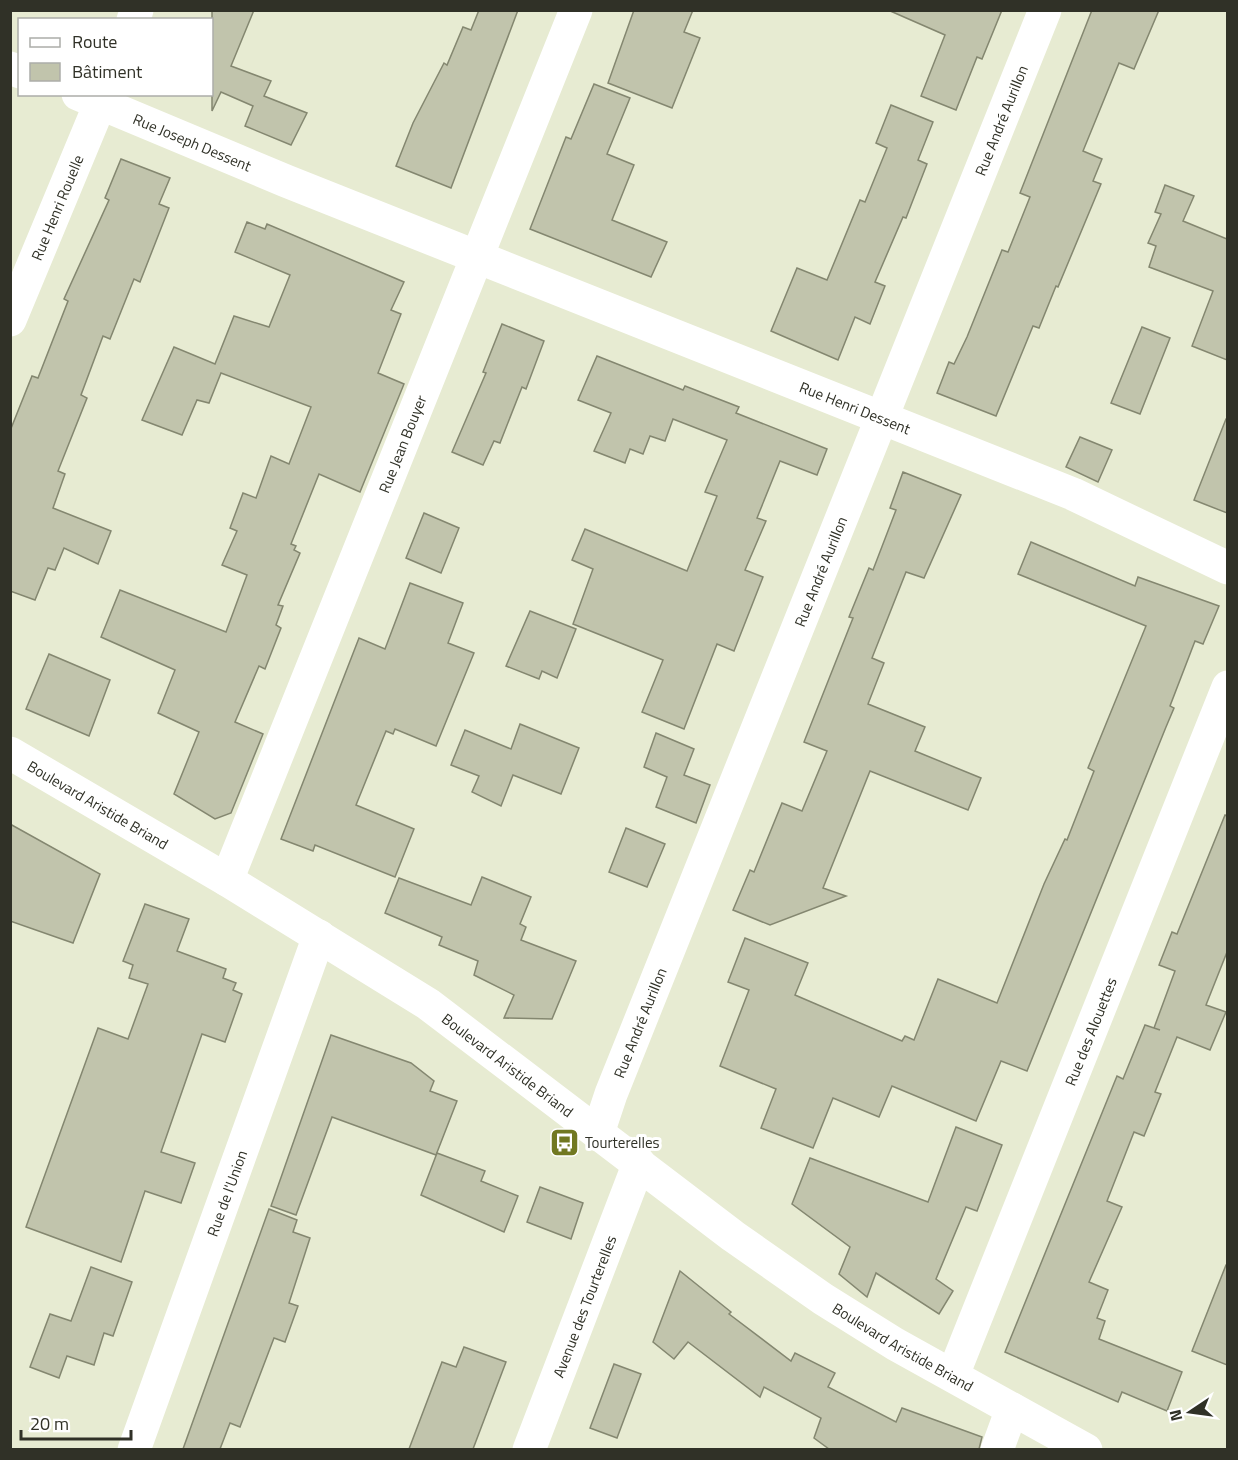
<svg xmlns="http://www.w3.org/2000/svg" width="1238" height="1460" font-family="'Titillium Web',sans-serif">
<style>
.building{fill:#c1c4ac;stroke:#848770;stroke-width:1.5}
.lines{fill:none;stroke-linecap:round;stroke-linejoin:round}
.minor{stroke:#fff;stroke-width:33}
.secondary{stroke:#fff;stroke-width:33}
.labels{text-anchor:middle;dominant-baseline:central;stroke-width:6;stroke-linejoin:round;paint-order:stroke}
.street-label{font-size:15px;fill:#303127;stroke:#fff}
.poi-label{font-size:15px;fill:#303127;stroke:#fff;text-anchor:start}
</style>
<rect width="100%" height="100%" fill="#e7ebd2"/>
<!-- building -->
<g class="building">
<polygon points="212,10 254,10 231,66 271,81 264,96 307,113 291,145 245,126 253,106 221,92 212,111"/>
<polygon points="479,10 518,10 451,188 396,166 413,123 444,63 447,65 463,27 471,30"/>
<polygon points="634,10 693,10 684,32 700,38 672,108 608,83"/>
<polygon points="888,10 1002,10 982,59 977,57 956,110 921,96 945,35"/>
<polygon points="1092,10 1159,10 1134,69 1119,63 1083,151 1102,159 1093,181 1101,184 1058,287 1056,286 1039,328 1033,326 996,416 937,393 949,362 954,364 967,337 1002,250 1008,252 1030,197 1020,193"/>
<polygon points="594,84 630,98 607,154 634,165 612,220 667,242 651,277 530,229 566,137 571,139"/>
<polygon points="891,105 933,122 918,160 927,164 906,218 903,217 875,282 885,286 870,324 855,317 838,360 771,331 797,268 827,280 860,200 865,202 887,148 876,143"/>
<polygon points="121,159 170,178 159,204 169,208 140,282 134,279 110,339 103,336 81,395 87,398 58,471 65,474 53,508 111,531 98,564 64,548 55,570 48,568 35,600 10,591 10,431 32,376 38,378 68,301 64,299 109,200 105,198"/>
<polygon points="1165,185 1194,196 1183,221 1227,239 1227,360 1192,346 1213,291 1149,267 1156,246 1148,243 1161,214 1155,212"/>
<polygon points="247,222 265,229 267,224 404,282 391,310 401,314 378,373 404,384 360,492 319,474 291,544 296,546 294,550 300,553 278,605 283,606 276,625 281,628 265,669 259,666 235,722 263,734 231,813 215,819 174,794 199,732 158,713 175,670 101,637 120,590 226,632 247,575 222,565 237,531 230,528 243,493 256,498 271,456 289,464 311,407 221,373 209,403 197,400 182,435 142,420 174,347 215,364 234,316 269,327 290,275 235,252"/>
<polygon points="502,324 544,341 526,389 522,387 500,443 494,441 483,465 452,452 486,373 483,372"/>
<polygon points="1142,327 1170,338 1140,414 1111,403"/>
<polygon points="597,356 683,390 685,386 739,407 736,413 827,449 817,475 780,461 757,518 766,521 745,570 763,577 734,651 717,644 684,729 642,712 663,660 573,624 593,569 572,560 585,529 687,571 717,496 705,492 727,440 673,419 665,441 650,436 643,454 630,449 625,463 594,451 611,413 578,400"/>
<polygon points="1226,419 1227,419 1227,513 1194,500"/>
<polygon points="1080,437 1112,450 1098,482 1066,467"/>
<polygon points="903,472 961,495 924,578 906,572 872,658 884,663 868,704 925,727 915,751 981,778 968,810 870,771 823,888 846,896 770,925 733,910 750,870 754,872 782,803 802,811 827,751 804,742 853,618 849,617 869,568 873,570 896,510 890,508"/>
<polygon points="424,513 459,528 441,573 406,558"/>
<polygon points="1031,542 1135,586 1138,577 1219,606 1203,644 1195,641 1170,706 1174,708 1166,727 1027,1071 1001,1061 976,1121 892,1086 879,1117 833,1098 813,1148 761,1128 776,1089 720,1066 749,990 728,982 745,938 808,963 795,995 902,1041 905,1036 914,1040 938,979 997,1003 1044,884 1065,839 1067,840 1094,771 1088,768 1146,626 1018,574"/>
<polygon points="410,583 463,603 448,643 474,653 436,746 395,729 393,734 386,731 356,805 414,829 395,877 315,845 313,851 281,839 359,638 385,649"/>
<polygon points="530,611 576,629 557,678 542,671 539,679 506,666"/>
<polygon points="49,654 110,680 89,736 26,709"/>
<polygon points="520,724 579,748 561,794 513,775 501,806 472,792 479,776 451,765 465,730 511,749"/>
<polygon points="656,733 694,749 684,775 710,785 696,823 656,807 667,777 644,767"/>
<polygon points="1225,815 1227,816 1227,952 1206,1005 1226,1012 1210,1050 1177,1037 1155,1092 1161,1094 1144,1136 1134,1132 1107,1201 1122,1207 1089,1282 1108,1290 1097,1318 1105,1321 1099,1339 1182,1372 1167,1411 1122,1392 1118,1402 1005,1352 1117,1076 1123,1079 1145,1025 1160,1030 1154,1028 1175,971 1159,965 1172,932 1177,934"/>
<polygon points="10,824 100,874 73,943 10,921"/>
<polygon points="626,828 665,844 647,887 609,872"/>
<polygon points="482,877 531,897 520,924 526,927 521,940 576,961 552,1019 504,1018 514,995 474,975 478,961 439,945 442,937 385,913 399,878 471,905"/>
<polygon points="145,904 189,919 177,951 226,969 223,978 236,983 233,990 242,994 225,1042 202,1034 161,1152 195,1163 181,1203 145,1191 121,1262 26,1227 98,1028 128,1039 148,984 129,978 133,965 123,961"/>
<polygon points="331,1035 411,1063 434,1081 430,1091 457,1101 436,1155 332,1117 296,1215 271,1206"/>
<polygon points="956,1127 1002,1145 977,1211 966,1207 936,1279 953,1291 939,1314 876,1273 867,1297 839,1274 850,1247 792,1204 810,1158 928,1202"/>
<polygon points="437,1153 485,1171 481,1181 518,1196 504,1232 421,1195"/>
<polygon points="540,1187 583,1203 571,1239 527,1222"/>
<polygon points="269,1209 297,1220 293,1232 310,1238 289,1303 298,1306 285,1342 274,1338 240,1427 230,1423 220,1449 183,1449"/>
<polygon points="1226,1265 1227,1265 1227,1365 1192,1351"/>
<polygon points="91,1267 132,1282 113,1336 104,1333 94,1365 67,1356 59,1378 30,1367 50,1314 71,1321"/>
<polygon points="680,1271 731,1312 729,1314 791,1361 795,1353 835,1373 828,1387 896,1422 902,1408 982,1437 979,1449 829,1449 814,1438 821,1418 764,1387 760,1397 688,1342 674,1359 653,1342"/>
<polygon points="464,1347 506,1362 473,1449 409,1449 442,1362 456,1367"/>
<polygon points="614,1364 641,1374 617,1438 590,1428"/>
</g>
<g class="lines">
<!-- minor -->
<g class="minor">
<polyline points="133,20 137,10"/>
<polyline points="10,68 20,72"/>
<path id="s1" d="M78,94L286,181L1073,494L1228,568"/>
<path id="s2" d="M10,320L104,94"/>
<path id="s3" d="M227,880L576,10"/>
<path id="s4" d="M598,1133L611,1094L1045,10"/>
<path id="s5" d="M953,1375L1228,687"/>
<path id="s6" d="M134,1450L319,936"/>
<path id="s7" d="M529,1450L639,1163"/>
<polyline points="997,1450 1012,1409"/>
</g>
<!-- secondary -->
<path class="secondary" id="s8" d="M10,753L227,880L428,1004L733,1236L823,1299L895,1344L1086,1450"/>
</g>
<!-- icons -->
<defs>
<symbol id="bus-square" viewBox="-11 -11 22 22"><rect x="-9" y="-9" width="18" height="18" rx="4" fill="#717821" stroke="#fff"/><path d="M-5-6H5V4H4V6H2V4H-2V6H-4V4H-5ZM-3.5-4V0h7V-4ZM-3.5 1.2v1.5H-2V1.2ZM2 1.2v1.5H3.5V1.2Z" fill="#fff"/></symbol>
</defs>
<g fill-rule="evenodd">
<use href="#bus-square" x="548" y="1126" width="33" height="33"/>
</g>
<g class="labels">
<!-- street labels -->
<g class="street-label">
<text stroke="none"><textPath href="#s4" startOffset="1090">Rue André Aurillon</textPath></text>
<text stroke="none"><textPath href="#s1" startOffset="124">Rue Joseph Dessent</textPath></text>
<text stroke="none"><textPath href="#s2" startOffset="122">Rue Henri Rouelle</textPath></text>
<text stroke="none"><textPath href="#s1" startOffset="838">Rue Henri Dessent</textPath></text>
<text stroke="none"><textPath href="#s3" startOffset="470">Rue Jean Bouyer</textPath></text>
<text stroke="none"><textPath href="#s4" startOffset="604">Rue André Aurillon</textPath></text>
<text stroke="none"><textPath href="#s8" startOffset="102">Boulevard Aristide Briand</textPath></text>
<text stroke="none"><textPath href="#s4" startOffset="118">Rue André Aurillon</textPath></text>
<text stroke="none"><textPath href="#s5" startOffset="370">Rue des Alouettes</textPath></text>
<text stroke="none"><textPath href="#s8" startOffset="588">Boulevard Aristide Briand</textPath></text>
<text stroke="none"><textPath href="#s6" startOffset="273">Rue de l'Union</textPath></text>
<text stroke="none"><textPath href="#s7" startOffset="154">Avenue des Tourterelles</textPath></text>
<text stroke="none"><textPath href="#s8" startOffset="1074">Boulevard Aristide Briand</textPath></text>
</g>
<!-- poi labels -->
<g class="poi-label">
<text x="585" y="1142">Tourterelles</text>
</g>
</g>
<!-- border -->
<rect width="1238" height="1460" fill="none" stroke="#303127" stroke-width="24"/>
<!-- legend -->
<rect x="18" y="18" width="195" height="78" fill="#ffffff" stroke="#acada9" stroke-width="1.5"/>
<rect x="30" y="38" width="30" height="9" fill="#ffffff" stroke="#acada9" stroke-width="1.5"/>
<text x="72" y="48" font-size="18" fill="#303127">Route</text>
<rect x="30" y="63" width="30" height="18" fill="#c1c4ac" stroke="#acada9" stroke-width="1.5"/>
<text x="72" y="78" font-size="18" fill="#303127">Bâtiment</text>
<!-- north arrow -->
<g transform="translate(1190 1412) rotate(257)" stroke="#ffffff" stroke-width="4.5" paint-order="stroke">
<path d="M0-4.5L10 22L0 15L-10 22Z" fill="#303127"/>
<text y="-9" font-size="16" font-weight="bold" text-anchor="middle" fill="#303127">N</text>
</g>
<!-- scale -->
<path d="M21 1430v9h110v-9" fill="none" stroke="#303127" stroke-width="3"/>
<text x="30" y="1430" font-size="18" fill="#303127" stroke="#ffffff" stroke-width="4.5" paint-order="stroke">20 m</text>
</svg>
